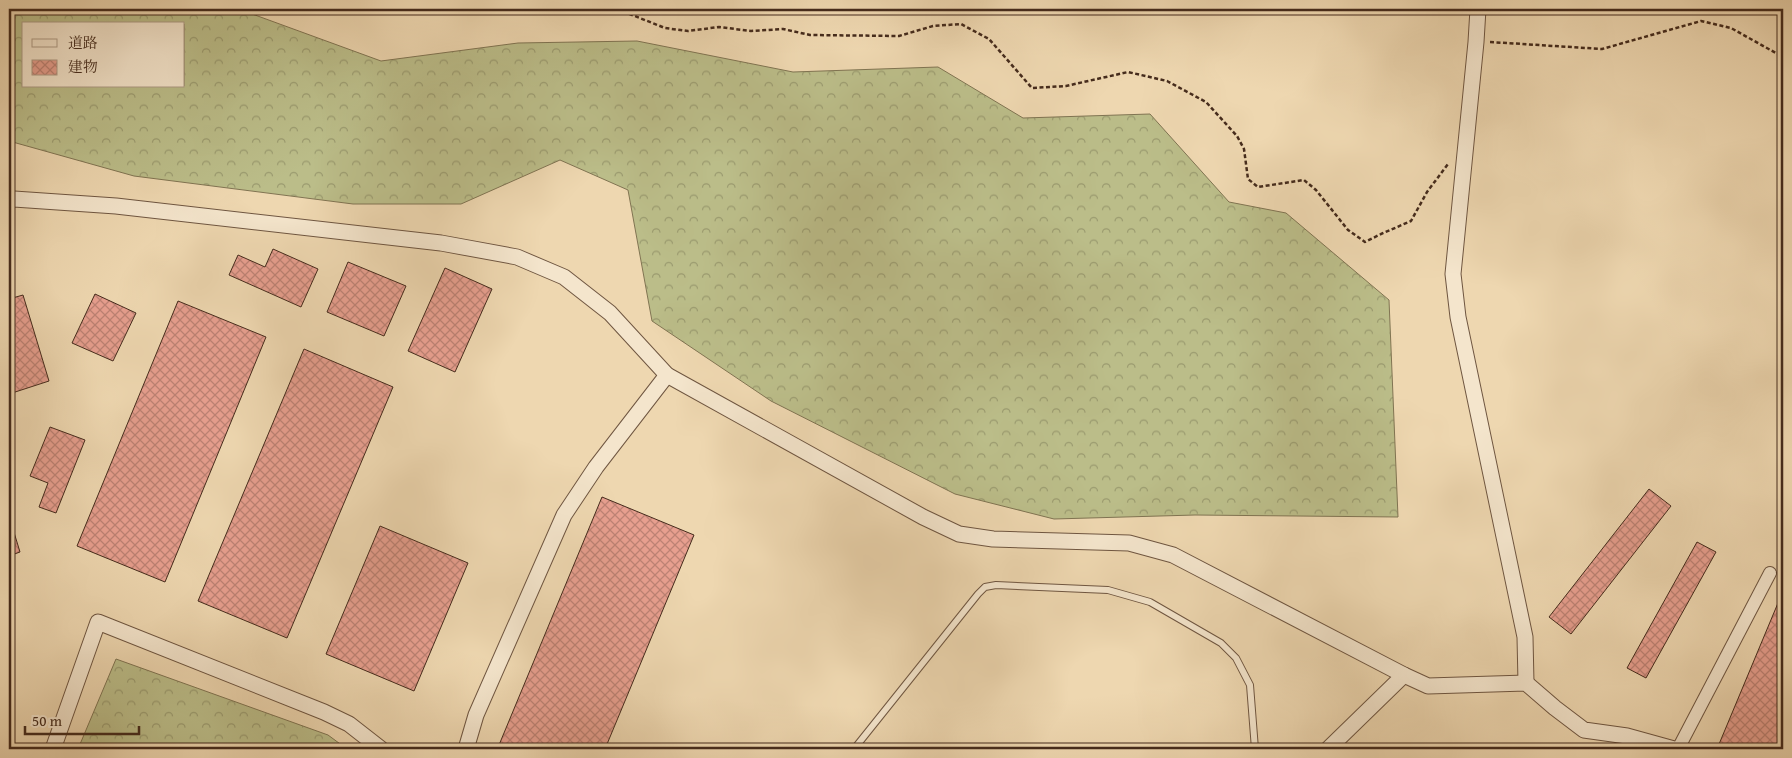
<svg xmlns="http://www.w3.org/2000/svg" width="1792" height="758" font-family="'Gentium Book Plus','Noto Serif JP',serif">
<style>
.forest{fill:url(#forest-crowns);stroke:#807452;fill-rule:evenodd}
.building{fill:url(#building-cross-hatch);stroke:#452b1c}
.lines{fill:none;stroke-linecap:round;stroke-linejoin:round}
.service-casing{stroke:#6f5641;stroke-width:8}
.minor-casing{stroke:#6f5641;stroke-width:14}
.tertiary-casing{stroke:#6f5641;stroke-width:17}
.path{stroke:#452b1c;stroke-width:2.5;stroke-dasharray:4 2.5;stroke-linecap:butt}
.service{stroke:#f4e5cc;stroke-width:6}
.minor{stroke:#f4e5cc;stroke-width:12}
.tertiary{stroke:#f4e5cc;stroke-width:15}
</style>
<defs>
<pattern id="forest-crowns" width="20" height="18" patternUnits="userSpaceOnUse" patternTransform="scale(1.25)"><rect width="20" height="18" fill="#bbbd89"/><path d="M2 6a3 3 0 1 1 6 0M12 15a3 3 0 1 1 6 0" fill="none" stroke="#9a9a6f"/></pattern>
<pattern id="building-cross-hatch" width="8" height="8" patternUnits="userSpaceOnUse" patternTransform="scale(1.25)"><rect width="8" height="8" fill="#e79f8f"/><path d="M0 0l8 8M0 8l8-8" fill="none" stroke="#bd8274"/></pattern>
</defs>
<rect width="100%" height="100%" fill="#eed7b0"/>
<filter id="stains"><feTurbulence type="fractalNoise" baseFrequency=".004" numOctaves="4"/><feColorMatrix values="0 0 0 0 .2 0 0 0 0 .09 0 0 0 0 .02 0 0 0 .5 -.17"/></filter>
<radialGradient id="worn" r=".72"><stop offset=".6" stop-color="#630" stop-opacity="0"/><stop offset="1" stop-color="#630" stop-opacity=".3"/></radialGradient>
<!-- forest -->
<g class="forest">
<path d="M9,9H242L244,11L381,61L518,43L637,41L793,72L938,67L1023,118L1150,114L1229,202L1286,213L1389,300L1398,517L1195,515L1054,519L955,494L771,401L652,321L628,190L560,160L461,204H353L134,176L9,141ZM24,24H184V86H24Z"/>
<polygon points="116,659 328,735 347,749 78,749"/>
</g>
<!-- building -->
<g class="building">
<polygon points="273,249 318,269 301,307 229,275 238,255 265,267"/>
<polygon points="348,262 406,286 384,336 327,312"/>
<polygon points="445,268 492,289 455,372 408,351"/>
<polygon points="95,294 136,313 113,361 72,343"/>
<polygon points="23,295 49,381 9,394 9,299"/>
<polygon points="178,301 266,337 165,582 77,546"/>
<polygon points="304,349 393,387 287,638 198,601"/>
<polygon points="50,427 85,440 56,513 39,507 48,483 30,476"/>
<polygon points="1649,489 1671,506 1571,634 1549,617"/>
<polygon points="602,497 694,535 605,749 509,749 499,745"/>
<polygon points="9,516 20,552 9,556"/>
<polygon points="380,526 468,563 414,691 326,654"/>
<polygon points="1697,542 1716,552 1646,678 1627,668"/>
<polygon points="1783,591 1783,749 1717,749"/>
</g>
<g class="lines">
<defs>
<polyline id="service" points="854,749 978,594 985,587 996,585 1108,590 1150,602 1221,643 1236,658 1250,685 1255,749"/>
<polyline id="minor" points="1678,749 1770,573"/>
<g id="tertiary">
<polyline points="1478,9 1476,42 1453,274 1458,317 1525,637 1526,683"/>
<polyline points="9,200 14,199 116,206 441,243 517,257 564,277 610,313 667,375 923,517 959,534 993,539 1129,543 1173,555 1404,675 1428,686 1526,683 1555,708 1584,730 1627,736 1674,749"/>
<polyline points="53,749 98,622 324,712 349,724 381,749"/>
<polyline points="466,749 476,715 564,515 596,467 667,375"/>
<polyline points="1328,749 1404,675"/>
</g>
</defs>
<!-- service casing -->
<use href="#service" class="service-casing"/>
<!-- minor casing -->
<use href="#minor" class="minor-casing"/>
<!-- tertiary casing -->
<use href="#tertiary" class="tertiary-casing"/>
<!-- path -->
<g class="path">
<polyline points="617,9 665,28 688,31 719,27 751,31 783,29 810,35 899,36 933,26 961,24 989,39 1032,88 1066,86 1128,72 1167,81 1206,102 1237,136 1244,149 1248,179 1258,187 1304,180 1316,190 1348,230 1365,242 1381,234 1411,221 1427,192 1448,164"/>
<polyline points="1490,42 1602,49 1701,21 1731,28 1783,57"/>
</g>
<!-- service -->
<use href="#service" class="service"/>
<!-- minor -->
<use href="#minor" class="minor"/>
<!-- tertiary -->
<use href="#tertiary" class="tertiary"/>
</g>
<!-- margin -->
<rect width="1792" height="758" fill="none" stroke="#eed7b0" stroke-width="30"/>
<rect x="10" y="10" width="1772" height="738" fill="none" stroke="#452b1c" stroke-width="2.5"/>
<rect x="15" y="15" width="1762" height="728" fill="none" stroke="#452b1c"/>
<!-- legend -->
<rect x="22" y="22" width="162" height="65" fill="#f4e5cc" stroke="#ae9b86"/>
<rect x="32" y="39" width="25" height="8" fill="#f4e5cc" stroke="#ae9b86"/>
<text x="68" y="48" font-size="15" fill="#452b1c">道路</text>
<rect x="32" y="60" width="25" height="15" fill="url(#building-cross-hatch)" stroke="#ae9b86"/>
<text x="68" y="72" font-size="15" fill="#452b1c">建物</text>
<!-- scale -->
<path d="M25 726v8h114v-8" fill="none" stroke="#452b1c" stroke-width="2.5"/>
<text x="32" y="726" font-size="15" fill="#452b1c" stroke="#f4e5cc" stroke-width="4" paint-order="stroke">50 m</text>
<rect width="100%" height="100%" filter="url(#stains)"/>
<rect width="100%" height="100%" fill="url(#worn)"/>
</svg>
